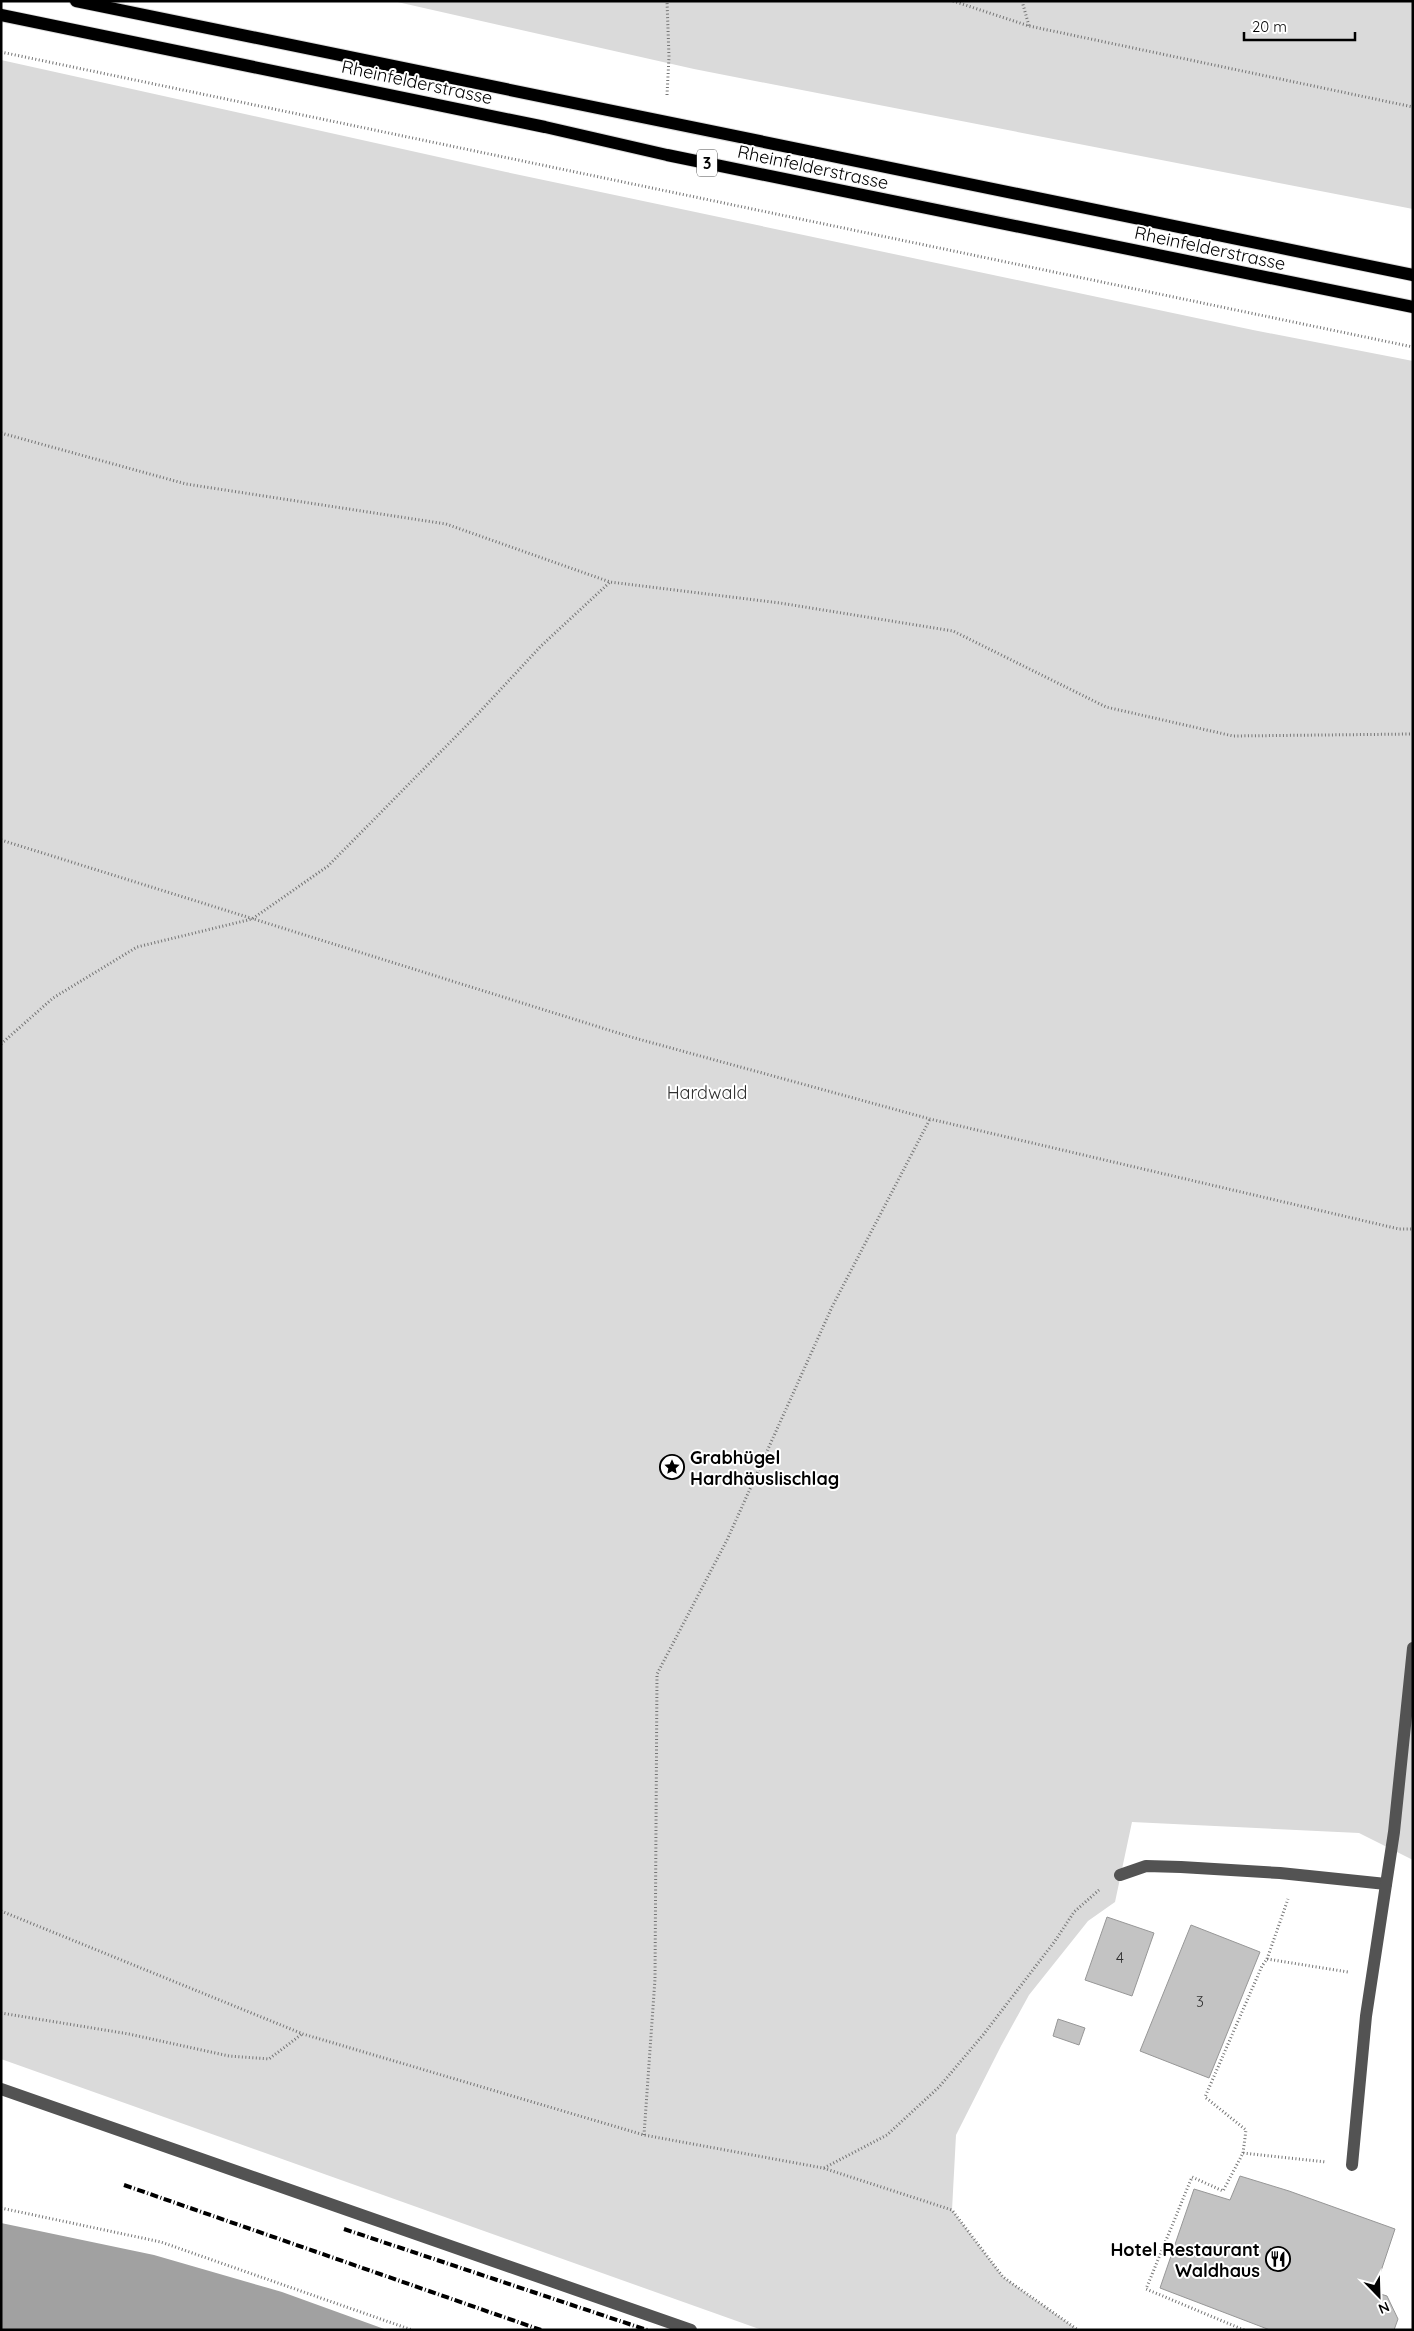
<svg xmlns="http://www.w3.org/2000/svg" width="1414" height="2331" font-family="Quicksand,sans-serif">
<style>
.green{fill:#dadada}
.water{fill:#a1a1a1}
.building{fill:#c3c3c3;stroke:#979797}
.lines{fill:none;stroke-linecap:round;stroke-linejoin:round}
.major-casing{stroke:#dbdbdb;stroke-width:14}
.path{stroke:#757575;stroke-width:3;stroke-dasharray:1 2.5;stroke-linecap:butt}
.minor{stroke:#535353;stroke-width:12}
.major{stroke:#000;stroke-width:12}
.rail{stroke:#000;stroke-width:4;stroke-dasharray:8 2.5 1 2.5;stroke-linecap:butt}
.labels{text-anchor:middle;dominant-baseline:central;stroke-width:4;stroke-linejoin:round;paint-order:stroke}
.number-label{font-size:15px;fill:#313131}
.shield{fill:#fff;stroke:#4c4c4c;stroke-width:1}
.shield-label{font-size:16px;font-weight:bold;fill:#000}
.street-label{font-size:18px;fill:#000;stroke:#fff}
.park-label{font-size:18px;fill:#313131;stroke:#fff}
.poi-label{font-size:18px;font-weight:bold;fill:#000;stroke:#fff;text-anchor:start}
</style>
<rect width="100%" height="100%" fill="#fff"/>
<!-- green -->
<g class="green">
<polygon points="393,1 1413,1 1413,209 694,69"/>
<polygon points="1,60 506,172 1253,330 1413,361 1413,1860 1359,1833 1132,1822 1115,1902 1088,1921 1029,1995 1001,2046 956,2135 952,2210 1003,2277 1078,2330 762,2330 1,2059"/>
</g>
<!-- water -->
<polygon class="water" points="1,2223 154,2255 282,2292 387,2330 1,2330"/>
<!-- building -->
<g class="building">
<polygon points="1107,1917 1154,1933 1132,1996 1085,1980"/>
<polygon points="1191,1925 1260,1952 1209,2078 1140,2051"/>
<polygon points="1058,2019 1085,2028 1079,2045 1053,2036"/>
<polygon points="1240,2176 1289,2191 1395,2229 1374,2292 1387,2296 1398,2319 1394,2330 1270,2330 1160,2288 1194,2189 1230,2200"/>
</g>
<g class="lines">
<defs>
<g id="major">
<polyline points="76,1 1413,275"/>
<polyline points="1,15 545,127 667,155 1413,307"/>
</g>
</defs>
<!-- major casing -->
<use href="#major" class="major-casing"/>
<!-- path -->
<g class="path">
<polyline points="953,1 1029,26 1413,107"/>
<polyline points="1022,1 1029,26"/>
<polyline points="1,52 1413,347"/>
<polyline points="667,95 669,57 667,1"/>
<polyline points="1,433 186,484 446,524 610,582 780,603 953,631 1106,707 1233,736 1413,734"/>
<polyline points="1,840 631,1037 930,1119 1399,1229 1413,1229"/>
<polyline points="1,1044 53,998 137,947 252,919 328,866 474,718 541,646 610,582"/>
<polyline points="1,1911 303,2034 644,2135 823,2168 952,2210 1003,2277 1078,2330"/>
<polyline points="1267,1959 1288,1899"/>
<polyline points="1,2013 129,2034 229,2056 269,2059 302,2034"/>
<polyline points="644,2135 655,1979 657,1674 727,1540 832,1307 930,1119"/>
<polyline points="1243,2153 1246,2130 1205,2097 1262,1966 1267,1959 1348,1972"/>
<polyline points="824,2168 887,2135 939,2087 983,2035 1055,1941 1074,1912 1099,1890"/>
<polyline points="1,2208 161,2242 412,2330"/>
<polyline points="1244,2330 1146,2289 1192,2177 1223,2191 1243,2153 1326,2162"/>
</g>
<!-- minor -->
<g class="minor">
<polyline points="1120,1875 1146,1866 1181,1867 1280,1873 1386,1884"/>
<polyline points="1,2089 691,2330"/>
<polyline points="1352,2165 1366,2016 1394,1832 1413,1648"/>
</g>
<!-- major -->
<use href="#major" class="major"/>
<!-- rail -->
<g class="rail">
<polyline points="124,2185 541,2330"/>
<polyline points="344,2229 647,2330"/>
</g>
</g>
<!-- icons -->
<defs>
<symbol id="sight-ring" viewBox="-11 -11 22 22"><circle r="9.5" fill="#fff" stroke="#000" stroke-width="1.5"/><path d="M0-6L1.8-2.2L6-1.7L2.9 1.2L3.7 5.4L0 3.3L-3.7 5.4L-2.9 1.2L-6-1.7L-1.8-2.2Z" fill="#000"/></symbol>
<symbol id="restaurant-ring" viewBox="-11 -11 22 22"><circle r="9.5" fill="#fff" stroke="#000" stroke-width="1.5"/><path d="M-5-6h1v4h1v-4h1v4h1v-4h1v5L-1.5 .5V6h-2V.5L-5-1ZM5-6V6H3V1.5H1.5Q1.5-4 5-6Z" fill="#000"/></symbol>
</defs>
<g fill-rule="evenodd">
<use href="#sight-ring" x="658" y="1453" width="28" height="28"/>
<use href="#restaurant-ring" x="1264" y="2245" width="28" height="28"/>
</g>
<g class="labels">
<!-- number labels -->
<g class="number-label">
<text x="1120" y="1957">4</text>
<text x="1200" y="2001">3</text>
</g>
<!-- shield labels -->
<rect class="shield" x="697" y="149.5" width="20" height="27" rx="4"/>
<g class="shield-label">
<text x="707" y="163">3</text>
</g>
<!-- street labels -->
<g class="street-label">
<text transform="translate(417 82) rotate(12)">Rheinfelderstrasse</text>
<text transform="translate(813 167) rotate(12)">Rheinfelderstrasse</text>
<text transform="translate(1210 248) rotate(12)">Rheinfelderstrasse</text>
</g>
<!-- park labels -->
<g class="park-label">
<text x="707" y="1092">Hardwald</text>
</g>
<!-- poi labels -->
<g class="poi-label">
<text x="690" y="1457">Grabhügel<tspan x="690" dy="21">Hardhäuslischlag</tspan></text>
<text x="1260" y="2249" text-anchor="end">Hotel Restaurant<tspan x="1260" dy="21">Waldhaus</tspan></text>
</g>
</g>
<!-- border -->
<rect width="1414" height="2331" fill="none" stroke="#000000" stroke-width="5"/>
<!-- north arrow -->
<g transform="translate(1379 2296) rotate(157)" stroke="#ffffff" stroke-width="4" paint-order="stroke">
<path d="M0-4L9 19L0 12L-9 19Z" fill="#000000"/>
<text y="-8" font-size="14" font-weight="bold" text-anchor="middle" fill="#000000">N</text>
</g>
<!-- scale -->
<path d="M1244 32v8h111v-8" fill="none" stroke="#000000" stroke-width="2.5"/>
<text x="1252" y="32" font-size="15" fill="#000000" stroke="#ffffff" stroke-width="4" paint-order="stroke">20 m</text>
</svg>
